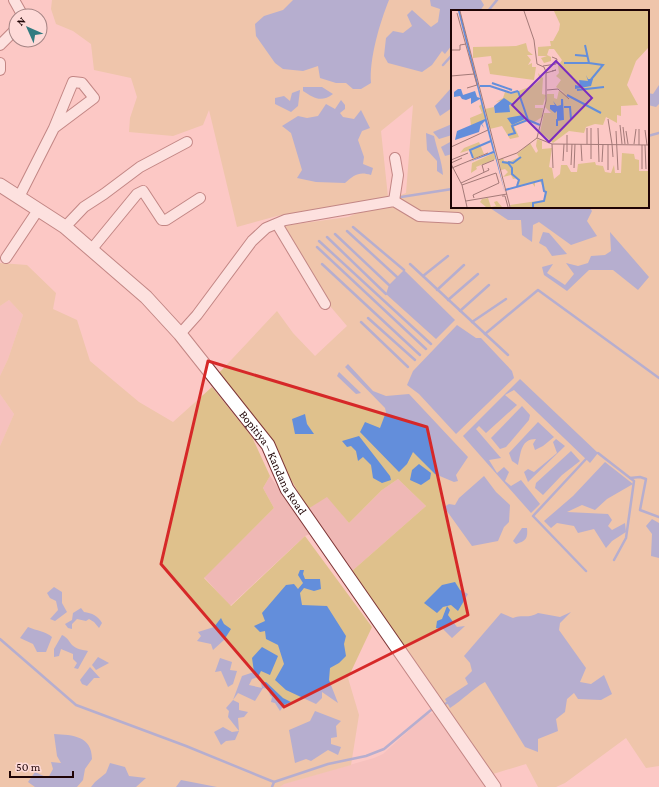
<svg xmlns="http://www.w3.org/2000/svg" width="659" height="787" font-family="'Crimson Pro',serif">
<style>
.built{fill:#efb8b5}
.green{fill:#dfc18c;fill-rule:evenodd}
.water{fill:#638edb}
.lines{fill:none;stroke-linecap:round;stroke-linejoin:round}
.stream{stroke:#638edb;stroke-width:2.5}
.minor-casing{stroke:#7e3637;stroke-width:12}
.major-casing{stroke:#7e3637;stroke-width:15}
.minor{stroke:#fff;stroke-width:10}
.major{stroke:#fff;stroke-width:13}
.marked{fill:none;stroke:#d62828;stroke-width:3;stroke-linejoin:round}
.labels{text-anchor:middle;dominant-baseline:central;stroke-width:4;stroke-linejoin:round;paint-order:stroke}
.street-label{font-size:12px;fill:#1f0405;stroke:#fedad8}
.inset-river{fill:none;stroke:#638edb;stroke-width:2}
.inset-road{fill:none;stroke:#a47a78;stroke-width:1}
.view{fill:#7b2cbf;fill-opacity:0.15;stroke:#7b2cbf;stroke-width:2}
.inset-edge{fill:none;stroke:#1f0405;stroke-width:2}
</style>
<rect width="100%" height="100%" fill="#fcc8c5"/>
<!-- built -->
<g class="built">
<polygon points="9,300 23,315 8,359 0,376 0,306"/>
<polygon points="0,394 14,414 0,446"/>
<polygon points="270,476 310,534 305,536 230,606 204,577 274,508 263,488"/>
<polygon points="398,479 426,506 352,571 308,509 327,496 349,523 382,490"/>
<polygon points="434,713 488,787 280,787 283,784 374,758 383,754 427,714"/>
</g>
<!-- green -->
<g class="green">
<path d="M52,0H659V766L646,768L626,738L565,783L556,787H538L526,764L493,774L352,571L426,506L398,479L382,490L349,523L327,497L308,509L286,471L277,450L217,375L277,311L293,333L315,356L347,326L330,306L282,226L348,217L406,193L413,105L381,131L388,197L277,216L237,227L209,110L203,125L173,136L129,132L130,118L137,97L131,78L94,70L91,44L73,31L56,24L51,9ZM452,11H648V207H452Z"/>
<polygon points="0,263 27,265 56,293 53,309 77,320 90,361 139,402 173,422 212,387 252,437 270,476 263,488 274,508 204,578 231,606 305,536 372,627 348,678 359,715 351,765 284,784 280,787 0,787 0,446 14,414 0,394 0,376 8,359 23,315 9,300 0,306"/>
</g>
<!-- water -->
<g class="water">
<path d="M293,0H389C380,22 369,59 371,83L361,89H353L346,83H336L320,78L318,66L303,71L283,69L275,63L256,36L255,24L264,16L283,10Z"/>
<polygon points="430,0 481,0 484,5 480,11 452,11 452,45 445,54 442,51 432,65 422,72 388,63 384,56 386,38 393,31 403,33 412,26 407,15 412,10 431,27 438,22 440,9 431,6"/>
<polygon points="659,85 659,104 656,107 648,105 648,93 653,94"/>
<path d="M303,87H322L333,94C321,103 314,98 303,91Z"/>
<polygon points="452,87 452,108 440,116 435,106"/>
<polygon points="300,90 298,106 291,112 275,104 275,98 284,96 290,101 292,93"/>
<path d="M341,100L345,105V109L340,113L343,117L354,119L361,110L370,128L362,131L358,140L364,157L363,164L373,168L371,175C359,171 354,175 345,183L316,182L297,178L302,170L291,133L282,126L298,116L307,118L318,116L326,104L335,109Z"/>
<polygon points="452,124 452,135 439,139 433,132"/>
<path d="M426,133L434,136C437,150 442,161 443,175L437,171V161L427,150Z"/>
<polygon points="452,141 452,154 445,156 441,147"/>
<polygon points="589,207 592,211 587,221 597,236 571,245 539,222 533,225 532,242 522,235 521,220 508,220 490,208"/>
<polygon points="543,232 549,233 567,254 552,256 546,247 539,243"/>
<polygon points="610,232 649,277 638,290 613,270 589,270 567,291 544,275 542,267 553,264 547,273 565,285 574,274 566,263 578,266 588,263 591,256 605,255 611,251"/>
<polygon points="404,270 455,320 436,339 386,294 389,285"/>
<polygon points="457,325 476,338 481,338 512,371 514,378 456,434 419,394 407,385 413,371"/>
<polygon points="348,364 373,391 386,396 409,394 468,457 456,475 458,481 454,482 435,474 413,452 407,464 399,472 360,432 365,422 380,428 386,412 385,408 345,367"/>
<polygon points="339,372 361,393 356,394 337,376"/>
<polygon points="520,379 598,453 590,463 514,390 505,395 517,405 486,433 479,426 476,429 501,458 489,460 497,473 504,467 509,472 505,481 511,486 521,480 540,504 531,513 463,436"/>
<polygon points="522,406 530,415 529,420 506,447 500,449 491,438"/>
<polygon points="305,414 307,424 314,434 295,434 292,419"/>
<path d="M538,422L554,437L543,446L535,450L533,444L536,439C521,439 521,452 518,465L512,461L509,453Z"/>
<polygon points="359,436 390,476 391,480 382,483 373,478 371,465 363,457 358,461 356,451 351,446 347,447 342,441"/>
<polygon points="556,439 565,446 528,482 524,472 528,469 534,472 557,453 553,442"/>
<polygon points="571,451 580,461 562,475 543,495 535,488 536,483"/>
<polygon points="605,462 633,484 607,499 595,510 582,505 567,512 608,514 612,520 608,526 612,530 625,523 626,532 612,541 606,548 594,529 578,533 574,526 557,523 551,528 544,521 573,496"/>
<polygon points="419,464 431,473 430,479 421,485 410,480 412,470"/>
<polygon points="484,476 496,492 510,505 509,522 504,527 498,541 472,546 444,507 449,504 455,505 459,498"/>
<polygon points="652,519 659,523 659,558 651,556 652,534 646,526"/>
<path d="M522,528H527C528,538 526,541 516,544L513,541Z"/>
<polygon points="300,570 304,570 303,574 305,579 320,579 321,589 314,591 304,588 300,593 302,605 327,606 346,636 344,644 346,656 339,663 330,668 329,680 338,703 322,692 322,698 316,704 286,690 275,680 284,664 278,645 266,639 265,631 260,632 254,626 265,621 262,613 286,585 294,584 298,589 303,583 298,575"/>
<polygon points="455,582 460,590 468,594 458,611 451,605 447,606 450,610 448,615 457,627 465,626 452,638 443,629 436,628 437,621 442,619 447,606 443,607 437,613 424,603 442,585"/>
<polygon points="54,587 62,592 62,603 67,612 55,621 50,619 58,610 56,601 50,598 47,593"/>
<path d="M81,608L84,612C92,613 98,616 102,623L99,628L94,622L89,619L86,621L77,619L72,624V629L68,628L65,624L72,620L73,613Z"/>
<path d="M571,612L560,623L559,630L586,668L580,682L591,684L604,675L612,694L601,700L578,699L574,693L567,699L565,712L556,719L558,731L538,739V752L525,747L485,682C472,689 463,700 450,708L445,699L468,684L465,678L472,671L470,663L464,656L501,613L513,618C523,614 528,619 538,613L560,617Z"/>
<polygon points="221,618 224,624 231,629 224,640 213,650 211,644 197,641 201,636 198,632 214,627"/>
<path d="M28,627C37,631 45,631 52,637L46,652H37L33,644L20,638Z"/>
<path d="M62,635C68,638 68,640 72,645C76,649 83,650 88,651L78,669L74,668L77,663L73,659V654L61,649L59,656L54,657V649Z"/>
<polygon points="262,647 278,656 270,675 261,671 258,677 252,679 249,685 262,688 261,683 266,682 283,698 291,702 284,705 280,711 275,703 271,702 272,697 270,695 268,689 263,688 255,701 238,693 233,700 239,703 239,710 248,712 244,717 238,718 239,731 235,740 226,741 221,745 214,732 223,727 232,732 239,731 228,717 229,711 226,708 233,700 242,676 254,672 252,658"/>
<polygon points="98,657 109,663 96,670 92,665"/>
<polygon points="220,658 232,662 230,670 237,671 233,684 228,687 221,671 215,672"/>
<polygon points="90,667 100,678 94,678 87,686 82,684 80,680"/>
<polygon points="315,711 341,721 336,726 337,737 331,738 331,744 341,747 338,755 328,750 311,761 306,759 295,763 289,730 310,721"/>
<path d="M54,734C73,735 92,736 92,759L85,769L83,780L77,787H35L28,782L35,772L48,778L53,769L51,762L61,763L57,756Z"/>
<polygon points="110,763 125,767 129,776 146,778 136,787 91,787 95,782 106,773"/>
<polygon points="181,780 217,787 176,787"/>
</g>
<g class="lines">
<!-- stream -->
<g class="stream">
<polyline points="488,11 497,0"/>
<polyline points="443,65 452,55"/>
<polyline points="648,136 659,133"/>
<polyline points="401,197 452,189"/>
<polyline points="353,227 404,270"/>
<polyline points="347,231 397,277"/>
<polyline points="335,234 389,285"/>
<polyline points="327,237 386,294"/>
<polyline points="319,241 431,344"/>
<polyline points="317,247 426,349"/>
<polyline points="322,264 420,355"/>
<polyline points="410,264 508,355"/>
<polyline points="423,276 448,256"/>
<polyline points="437,290 464,265"/>
<polyline points="448,300 478,274"/>
<polyline points="460,311 489,285"/>
<polyline points="368,318 415,360"/>
<polyline points="361,322 408,367"/>
<polyline points="472,322 506,299"/>
<polyline points="485,334 538,290 659,378"/>
<polyline points="598,453 634,481 626,538 614,560"/>
<polyline points="630,478 640,477 646,479 640,510 659,517"/>
<polyline points="586,571 533,516 586,459"/>
<polyline points="0,639 76,705 186,746 274,782 272,787"/>
<polyline points="445,704 447,703"/>
<polyline points="274,782 328,764 366,756 384,749 431,710"/>
</g>
<defs>
<g id="minor">
<polyline points="14,0 23,16"/>
<polyline points="0,45 16,29"/>
<polyline points="0,63 0,70"/>
<polyline points="19,197 54,128 94,98 82,83 73,82 54,128"/>
<polyline points="394,201 398,175 395,158"/>
<polyline points="277,224 325,304"/>
<polyline points="65,227 84,207 104,194 140,167 187,142"/>
<polyline points="91,250 137,194 143,191 162,220 166,220 200,198"/>
<polyline points="6,258 38,210"/>
<polyline points="180,334 197,315 252,241 266,228 285,220 394,201 419,216 458,218"/>
</g>
<g id="major">
<path id="s1" d="M0,185L65,227L146,297L180,334L268,445L287,489L494,787"/>
</g>
</defs>
<!-- minor casing -->
<use href="#minor" class="minor-casing"/>
<!-- major casing -->
<use href="#major" class="major-casing"/>
<!-- minor -->
<use href="#minor" class="minor"/>
<!-- major -->
<use href="#major" class="major"/>
</g>
<!-- marked area -->
<path d="M0 0H659V787H0ZM208,361L427,427L468,615L284,707L161,564Z" fill="#fcc8c5" fill-opacity=".55" fill-rule="evenodd"/>
<path class="marked" d="M208,361L427,427L468,615L284,707L161,564Z"/>
<g class="labels">
<!-- street labels -->
<g class="street-label">
<text stroke="none"><textPath href="#s1" startOffset="394">Bopitiya – Kandana Road</textPath></text>
</g>
</g>
<!-- overview -->
<g transform="translate(451 10)">
<rect width="198" height="198" fill="#fcc8c5"/>
<path d="M103,1H198V23L197,38L185,51L176,75L187,95L170,96V106L166,105V113L155,107L152,115L144,114L135,117L133,123L118,121L102,133L89,122L93,103H100L94,97L96,84H103V88L106,89L108,80L114,83L105,77L110,70L105,66L108,63L107,56L111,50L103,39H98L96,45L100,47V51L93,53L90,48L96,46H87V37L100,36L99,31H102L108,20L109,14ZM75,33L77,41L82,45H76L80,50L77,55L81,53V57H85L83,70L39,64L37,54L41,53L40,46L22,48V37L65,36ZM87,63L92,68L91,84L95,85L92,95H84V98H92L91,107L82,113L76,111L63,116L68,127L59,129L51,116L39,119L34,99L43,97L44,103L56,101L58,99L49,91L45,92L52,88L54,82L60,84L83,75L89,70ZM31,94L35,109L20,116L19,108L31,103L28,96ZM86,129L91,131V139L101,138L98,157L101,158L103,169L109,164L110,155H116L120,162H126L127,154L144,152L145,155L152,156L154,162L160,163L163,155L164,163H170L171,143L183,144L184,149L188,150V161H197L198,158V197H60L59,195L93,190L94,182L89,171L84,172V177L81,173L66,177L67,168L62,169L60,165L52,167L57,162L54,159L50,160L48,150L52,148L53,151H60L68,147L66,144L79,133L85,143L87,141L85,136ZM28,132L33,144L22,149L19,140L9,143L13,138ZM43,143L45,149L25,157L26,159L20,163L21,153ZM37,188L40,197L45,196L43,192L46,191L51,197H35L29,192L31,189Z" fill="#dfc18c"/>
<path d="M7,1H9L54,183L43,143L18,152L42,141L34,111L31,114L33,118L30,114L28,122L4,130L6,121L34,109L29,89L20,94V88L15,90L11,89L9,86L3,87V82L7,79H10L12,85L24,81L26,87L29,88ZM135,65L137,69H142L140,76L124,79V75L129,76L128,70L137,71ZM53,88L62,94L58,95L59,102L44,103L43,96ZM110,89H112L113,110L106,109V101L104,103L99,99V95H104L102,91L106,96L110,95ZM72,105L74,109L61,115L56,108Z" fill="#638edb"/>
<path class="inset-river" d="M124,45L136,46M113,53H138L134,35M138,72L152,55L138,53M41,73L61,80M29,76H39L60,83L67,81M126,80L153,77M116,85L150,103M113,97H119L120,109M77,110L89,115M106,116V110L112,109M57,125L64,123L61,116L77,110L67,81M22,148L19,140L40,131M51,152L57,153L61,158V164L68,170L66,176M57,152L62,153L70,147M54,180L91,170L93,181L95,182L93,191L82,193V197"/>
<path class="inset-road" d="M9,1L59,197M6,3L26,75L16,78M0,40H9V35L15,34M92,56L105,54L106,49L101,47M95,63L105,60L101,61M0,66L23,64M96,80L107,79L118,89M157,109L161,134M169,115L171,134M172,117L174,134M136,118V134M147,118L148,152M188,119V135M194,120L196,135M165,121L167,160M175,121L177,134M116,125V142M86,128L101,134L198,135M101,134L102,158M130,134L131,151M161,134L162,147M183,134L185,119M194,135L195,159M0,137L37,120M140,149V118M0,150L17,143M47,150L66,143L86,128L95,91V62L93,57L86,54L83,30L73,1M112,151L113,134M151,152L152,134M0,153L11,148M0,154L11,175L16,197M120,155L121,134M1,158L37,143M123,158L124,134M191,159V135M157,160V134M33,162L31,155L43,150M10,173L38,160L37,158M11,175L45,163L48,173L22,185L23,188M51,186H54L57,197M15,191L56,184"/>
<path class="view" d="M105,51L141,88L98,132L61,95Z"/>
<rect width="198" height="198" class="inset-edge"/>
</g>
<!-- north arrow -->
<g transform="translate(28 28) rotate(315)"><circle r="19" fill="#fedad8" stroke="#a58484"/>
<path d="M0-3L7 15L0 10L-7 15Z" fill="#327b80"/>
<text y="-6" font-size="11" font-weight="bold" text-anchor="middle" fill="#1f0405">N</text>
</g>
<!-- scale -->
<path d="M10 771v6h63v-6" fill="none" stroke="#1f0405" stroke-width="2"/>
<text x="16" y="771" font-size="12" fill="#1f0405" stroke="#fedad8" stroke-width="3" paint-order="stroke">50 m</text>
</svg>
